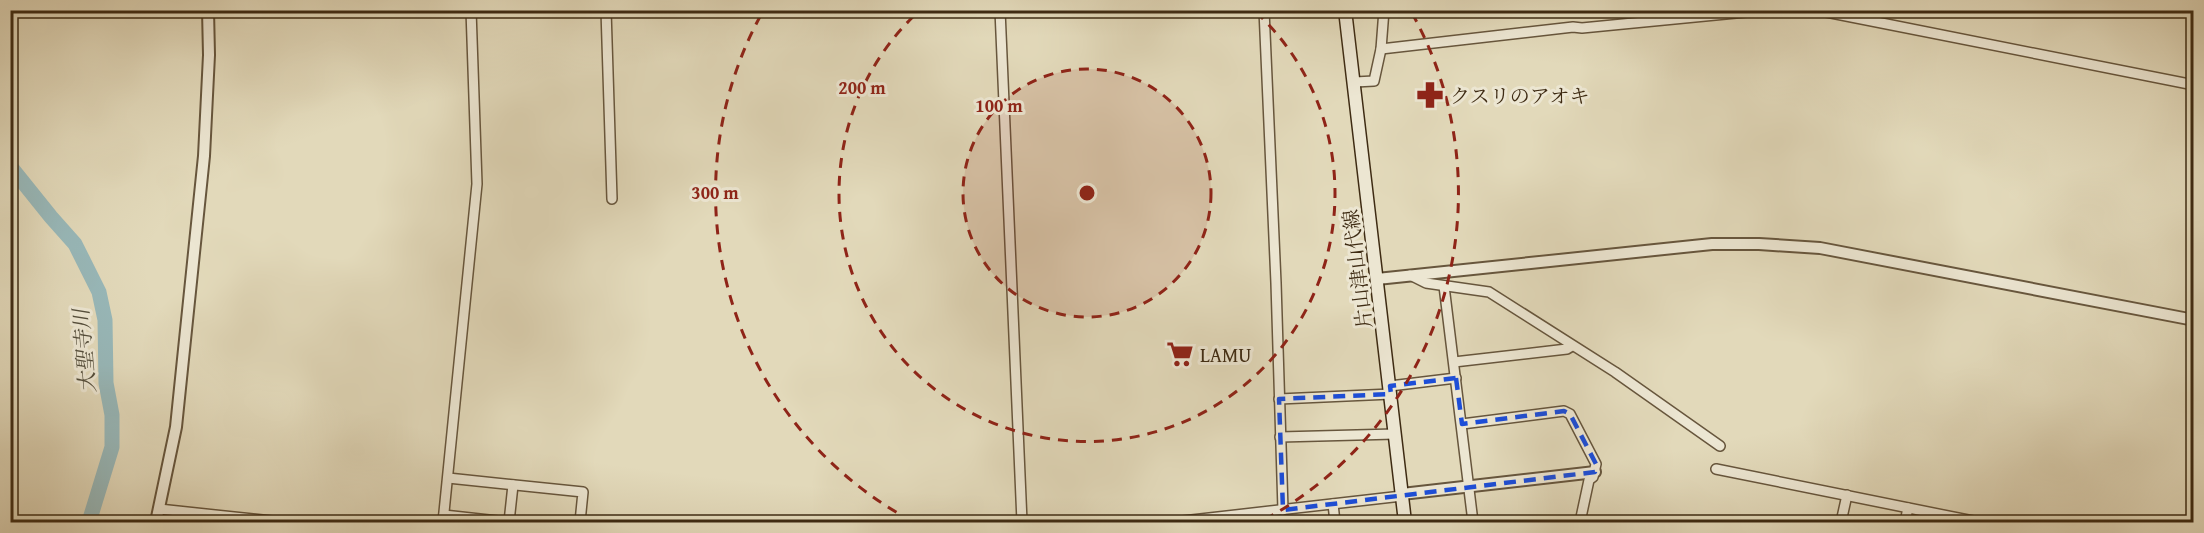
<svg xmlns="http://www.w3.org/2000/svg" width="2204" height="533" font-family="'Gentium Book Plus','Noto Serif JP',serif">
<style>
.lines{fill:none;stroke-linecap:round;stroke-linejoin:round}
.river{stroke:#98b8b9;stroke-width:15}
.minor-casing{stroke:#67563d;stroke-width:12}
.tertiary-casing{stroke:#67563d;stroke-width:14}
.secondary-casing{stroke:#3e2b13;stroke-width:15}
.minor{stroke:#ece6d2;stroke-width:9}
.tertiary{stroke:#ece6d2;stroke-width:10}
.secondary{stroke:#ece6d2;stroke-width:12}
.marked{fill:none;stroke:#1d4ed8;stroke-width:4.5;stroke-dasharray:12 8;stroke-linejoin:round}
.ring{fill:none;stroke:#8f2418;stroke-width:3;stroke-dasharray:10 8}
.labels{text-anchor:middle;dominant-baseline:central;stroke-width:6;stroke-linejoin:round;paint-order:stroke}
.poi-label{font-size:20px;fill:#3e2b13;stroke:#ece6d2;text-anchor:start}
.street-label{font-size:20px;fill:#3e2b13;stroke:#ece6d2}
.water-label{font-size:21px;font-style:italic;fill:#544e3c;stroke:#ece6d2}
.centre{fill:#8f2418;stroke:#ece6d2;stroke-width:3}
.ring-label{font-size:18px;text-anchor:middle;font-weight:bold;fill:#8f2418;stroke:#ece6d2;stroke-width:6;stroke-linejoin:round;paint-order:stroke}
</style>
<rect width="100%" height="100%" fill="#e2d9ba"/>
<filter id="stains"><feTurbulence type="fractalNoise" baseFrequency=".00333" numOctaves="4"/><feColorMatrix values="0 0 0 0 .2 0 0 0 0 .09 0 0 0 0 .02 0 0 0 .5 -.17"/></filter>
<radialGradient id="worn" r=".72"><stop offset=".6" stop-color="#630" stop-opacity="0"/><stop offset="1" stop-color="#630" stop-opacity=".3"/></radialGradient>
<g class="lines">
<!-- river -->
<polyline class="river" points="10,166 51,217 75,244 99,292 105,320 106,383 112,415 112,447 89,522"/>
<defs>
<g id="minor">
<polyline points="606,10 612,199"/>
<polyline points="1000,10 1022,522"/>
<polyline points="1264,10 1276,283 1283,510"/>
<polyline points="1816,10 2194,85"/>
<polyline points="1381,49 1573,27 1582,28 1767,10"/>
<polyline points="1355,82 1374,81 1381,49 1384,10"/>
<polyline points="1410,275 1426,283 1489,292 1615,372 1720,446"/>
<polyline points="1444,286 1473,522"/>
<polyline points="1454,362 1567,349 1572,346"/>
<polyline points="1390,386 1456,378"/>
<polyline points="1279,399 1391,394"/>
<polyline points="1462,424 1564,411 1570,414 1596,464 1593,477 1589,480 1580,522"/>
<polyline points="1280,437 1395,434"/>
<polyline points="1716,469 1978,522"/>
<polyline points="448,478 583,492 580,522"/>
<polyline points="1333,504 1335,522"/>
<polyline points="159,509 281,522"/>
<polyline points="444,515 507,522"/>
<polyline points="443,522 477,184 471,10"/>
<polyline points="509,522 513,485"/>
<polyline points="1174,522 1402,496"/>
<polyline points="1841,522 1847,495"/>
<polyline points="1905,522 1908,508"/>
</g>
<g id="tertiary">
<polyline points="1377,279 1712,244 1759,244 1820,248 2194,320"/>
<polyline points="1402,494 1595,472"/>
<polyline points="156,522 176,427 204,156 209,55 208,10"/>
</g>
<polyline id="secondary" points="1345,10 1405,522"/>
</defs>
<!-- minor casing -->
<use href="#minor" class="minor-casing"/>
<!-- tertiary casing -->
<use href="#tertiary" class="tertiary-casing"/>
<!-- secondary casing -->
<use href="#secondary" class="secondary-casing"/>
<!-- minor -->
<use href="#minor" class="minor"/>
<!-- tertiary -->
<use href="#tertiary" class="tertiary"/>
<!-- secondary -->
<use href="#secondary" class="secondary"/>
</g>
<!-- marked area -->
<path class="marked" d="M1456,378L1462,424L1564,411L1570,414L1596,464L1595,472L1283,510L1279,399L1391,394L1390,386Z"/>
<!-- distance rings -->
<circle cx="1087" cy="193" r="124" fill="#8f2418" fill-opacity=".12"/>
<g class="ring">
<circle cx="1087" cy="193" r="124"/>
<path d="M1256 12A248 248 0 1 1 918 12"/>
<path d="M912 521A372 372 0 0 1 762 13M1412 13A372 372 0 0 1 1262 521"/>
</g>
<!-- icons -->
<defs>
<symbol id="pharmacy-bare" viewBox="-9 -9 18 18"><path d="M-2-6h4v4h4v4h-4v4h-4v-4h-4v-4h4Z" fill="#8f2418" stroke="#ece6d2" stroke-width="2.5" paint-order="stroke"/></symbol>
<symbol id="supermarket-bare" viewBox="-9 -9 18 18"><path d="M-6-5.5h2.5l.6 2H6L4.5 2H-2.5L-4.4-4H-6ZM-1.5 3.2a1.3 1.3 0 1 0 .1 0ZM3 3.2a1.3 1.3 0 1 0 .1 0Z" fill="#8f2418" stroke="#ece6d2" stroke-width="2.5" paint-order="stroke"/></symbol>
</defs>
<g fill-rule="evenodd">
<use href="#pharmacy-bare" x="1411" y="76" width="38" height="38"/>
<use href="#supermarket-bare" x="1161" y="335" width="38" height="38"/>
</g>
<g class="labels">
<!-- poi labels -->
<g class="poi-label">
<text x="1450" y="95">クスリのアオキ</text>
<text x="1200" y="354">LAMU</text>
</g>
<!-- street labels -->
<g class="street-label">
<text transform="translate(1357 269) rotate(-97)">片山津山代線</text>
</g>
<!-- water labels -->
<g class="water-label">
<text transform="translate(84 351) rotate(-95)">大聖寺川</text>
</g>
</g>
<circle cx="1087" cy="193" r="9" class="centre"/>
<g class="ring-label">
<text x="862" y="94">200 m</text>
<text x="999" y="112">100 m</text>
<text x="715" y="199">300 m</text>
</g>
<!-- margin -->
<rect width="2204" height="533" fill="none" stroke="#e2d9ba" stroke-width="36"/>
<rect x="12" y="12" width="2180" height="509" fill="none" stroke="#3e2b13" stroke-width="3"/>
<rect x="18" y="18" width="2168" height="497" fill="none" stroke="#3e2b13" stroke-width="1.5"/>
<rect width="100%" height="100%" filter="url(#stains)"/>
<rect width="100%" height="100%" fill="url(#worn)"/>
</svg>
